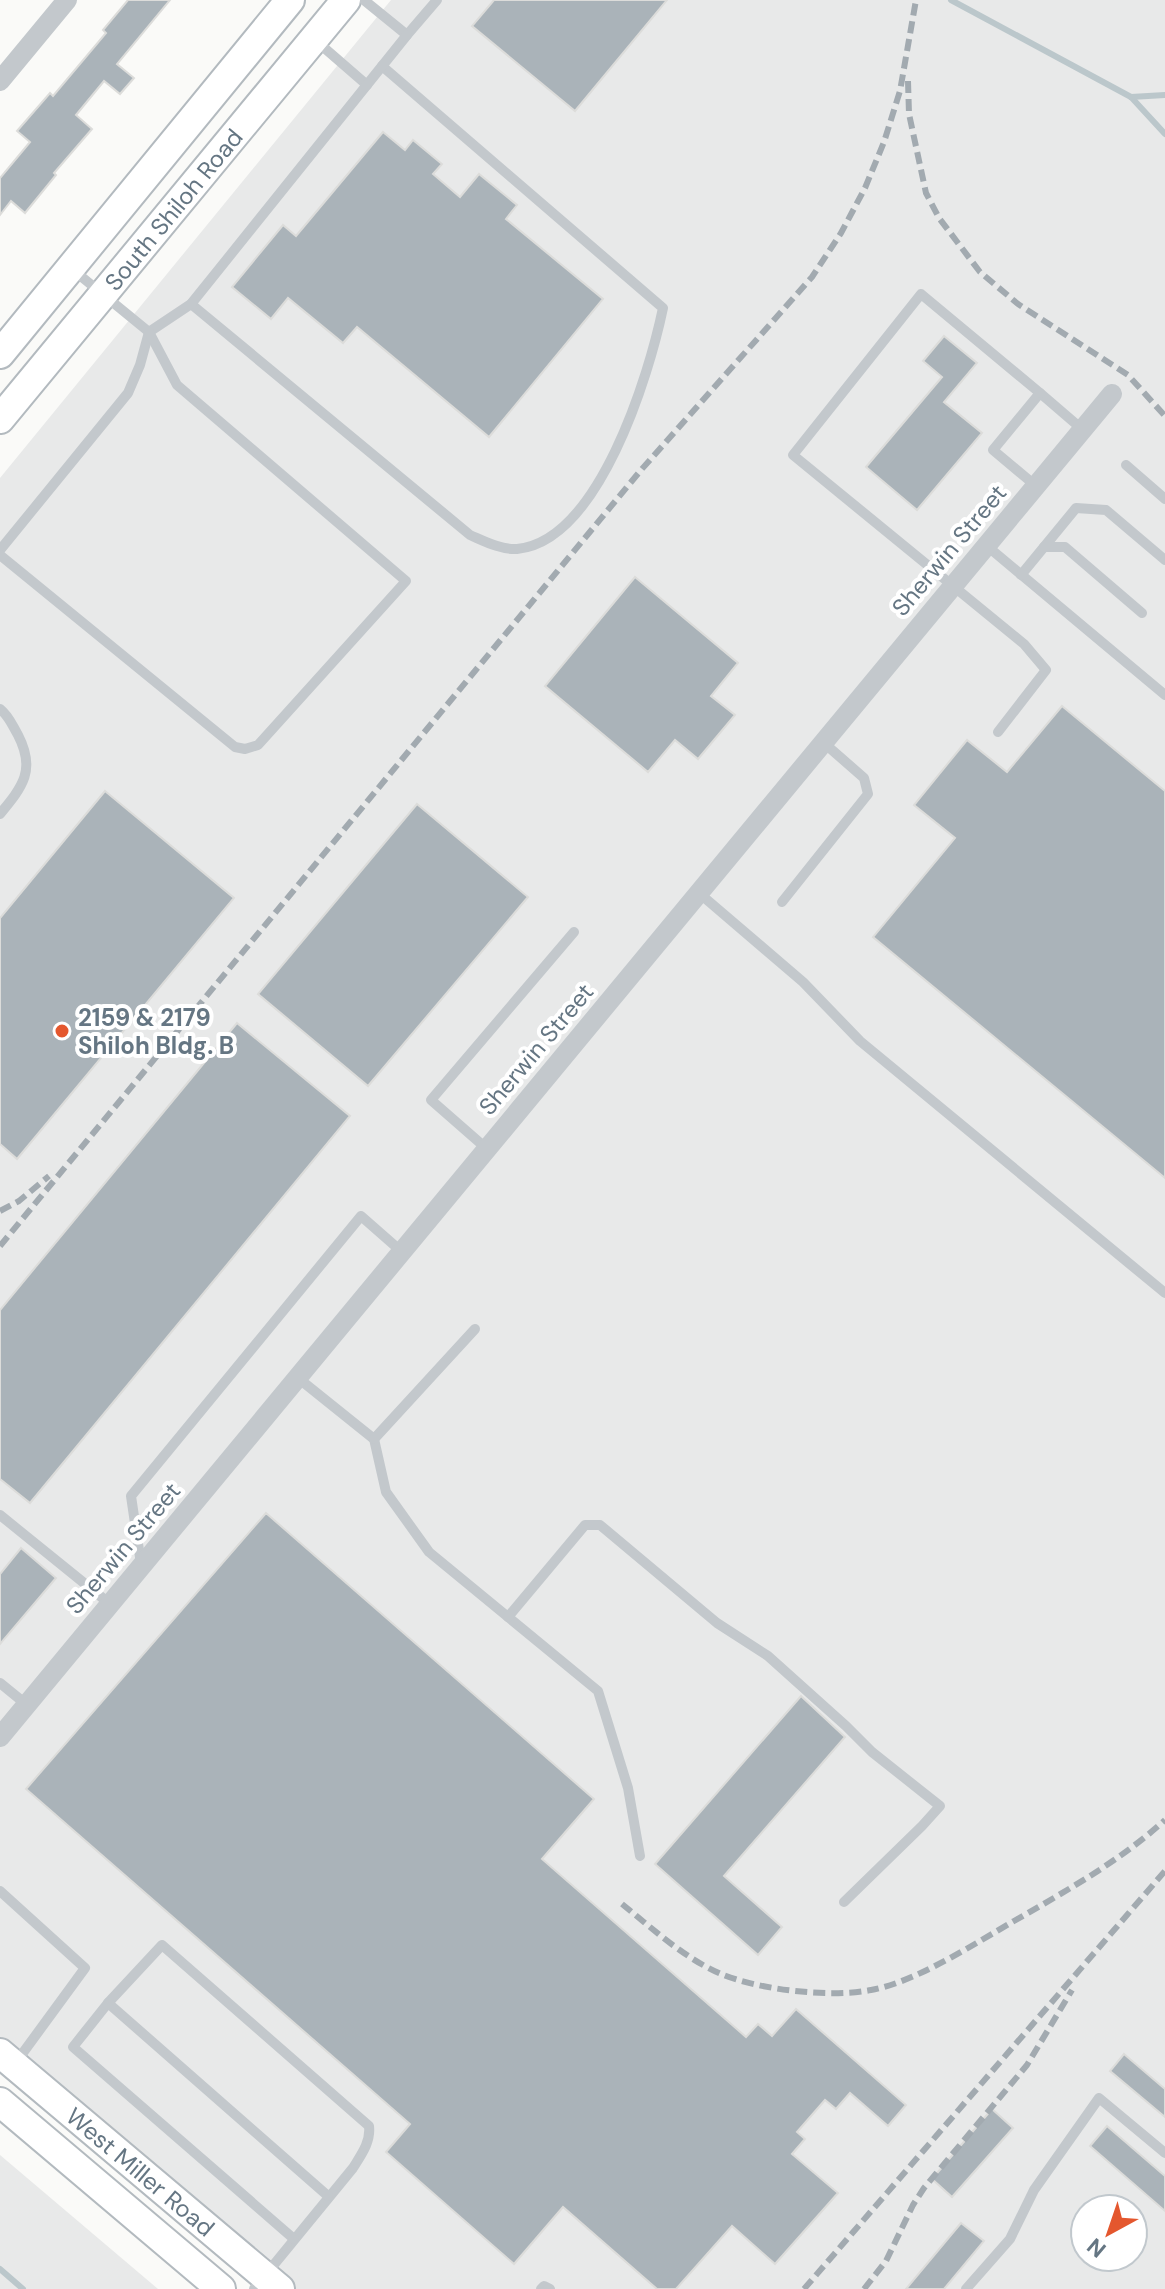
<svg xmlns="http://www.w3.org/2000/svg" width="1165" height="2289" font-family="'DM Sans',sans-serif">
<style>
.built{fill:#e8e9e9;fill-rule:evenodd}
.lines{fill:none;stroke-linecap:round;stroke-linejoin:round}
.stream{stroke:#bbc7cb;stroke-width:6}
.building{fill:#aab3b9;stroke:#dcdcda;stroke-width:2}
.secondary-casing{stroke:#b3babf;stroke-width:32}
.service{stroke:#c3c8cc;stroke-width:10}
.minor{stroke:#c3c8cc;stroke-width:20}
.secondary{stroke:#fff;stroke-width:28}
.rail{stroke:#a2aab0;stroke-width:6;stroke-dasharray:12 6;stroke-linecap:butt}
.poi-dot{fill:#e4572e;stroke:#fff;stroke-width:3}
.labels{text-anchor:middle;dominant-baseline:central;stroke-width:8;stroke-linejoin:round;paint-order:stroke}
.street-label{font-size:24px;fill:#657683;stroke:#fff}
.poi-label{font-size:24px;font-weight:bold;fill:#657683;stroke:#fff;text-anchor:start}
</style>
<rect width="100%" height="100%" fill="#fafaf8"/>
<!-- built -->
<g class="built">
<path d="M391,0H1165V2289H295L0,2039V478ZM1085,2209H1133V2257H1085Z"/>
<polygon points="0,2155 158,2289 0,2289"/>
</g>
<g class="lines">
<!-- stream -->
<g class="stream">
<polyline points="951,0 1131,97 1165,134"/>
<polyline points="1131,97 1165,95"/>
<polyline points="0,2269 23,2289"/>
</g>
</g>
<!-- building -->
<g class="building">
<polygon points="128,0 170,0 117,64 134,78 120,94 104,81 76,115 92,129 54,173 56,175 25,213 11,201 0,215 0,178 30,142 17,131 50,93 53,96 106,33 103,30"/>
<polygon points="494,0 667,0 575,111 472,26"/>
<polygon points="383,132 405,150 413,140 442,164 433,174 460,197 479,174 517,205 506,219 603,299 489,437 357,327 343,343 288,298 271,319 232,287 283,225 296,236"/>
<polygon points="944,336 977,363 944,402 982,433 917,510 866,467 942,377 923,361"/>
<polygon points="635,577 738,663 711,696 735,715 698,759 675,740 648,772 545,686"/>
<polygon points="1062,706 1165,791 1165,1178 873,937 955,838 914,805 967,740 1007,772"/>
<polygon points="105,791 234,898 17,1159 0,1144 0,918"/>
<polygon points="417,804 528,897 368,1086 258,994"/>
<polygon points="237,1023 350,1116 30,1503 0,1479 0,1310"/>
<polygon points="266,1513 594,1799 542,1859 746,2037 758,2024 772,2036 796,2009 906,2105 888,2126 850,2093 836,2109 825,2100 797,2132 805,2139 792,2154 838,2193 775,2264 732,2226 676,2289 657,2289 563,2207 514,2264 386,2152 410,2124 26,1789"/>
<polygon points="21,1548 56,1578 0,1644 0,1574"/>
<polygon points="801,1696 845,1737 724,1876 782,1927 758,1955 655,1864"/>
<polygon points="1124,2054 1165,2089 1165,2117 1110,2071"/>
<polygon points="992,2109 1013,2128 952,2197 932,2179"/>
<polygon points="1107,2126 1165,2176 1165,2211 1090,2146"/>
<polygon points="961,2223 984,2241 944,2289 906,2289"/>
</g>
<g class="lines">
<defs>
<g id="secondary">
<polyline points="0,354 290,0"/>
<path id="s1" d="M0,419L346,0"/>
<path id="s2" d="M0,2053L280,2289"/>
<polyline points="0,2102 221,2289"/>
</g>
</defs>
<!-- secondary casing -->
<use href="#secondary" class="secondary-casing"/>
<!-- service -->
<g class="service">
<polyline points="364,0 407,35 437,0"/>
<polyline points="314,39 367,85"/>
<path d="M191,304L470,535C484,541 501,550 517,549C599,541 649,375 663,308L382,66"/>
<polyline points="1126,465 1165,499"/>
<polyline points="1036,486 993,450 1040,393 1083,430"/>
<polyline points="987,546 1165,695"/>
<polyline points="1044,547 1076,508 1106,510 1165,560"/>
<polyline points="0,550 128,393 140,365 149,332 191,304 407,35"/>
<polyline points="0,555 235,747 245,749 258,745 406,581 177,385 149,332 72,269"/>
<polyline points="1021,575 1044,547 1065,547 1142,613"/>
<path d="M0,709C9,716 12,725 18,735C36,770 23,786 0,814"/>
<polyline points="998,732 1046,670 1024,644 793,455 921,294 1040,393"/>
<polyline points="699,893 803,982 860,1041 1165,1293"/>
<polyline points="782,902 868,794 864,778 824,743"/>
<polyline points="487,1149 431,1100 574,932"/>
<polyline points="298,1378 374,1439 386,1492 429,1552 598,1691 628,1788 640,1856"/>
<polyline points="374,1439 475,1329"/>
<polyline points="0,1515 110,1604"/>
<polyline points="141,1564 131,1496 361,1216 402,1252"/>
<polyline points="508,1617 585,1525 600,1525 717,1623 768,1656 846,1726 872,1752 940,1806 922,1826 844,1902"/>
<polyline points="0,1683 27,1705"/>
<polyline points="0,1891 85,1968 14,2065"/>
<path d="M108,2003L162,1945L369,2126C371,2142 361,2155 353,2168L254,2289"/>
<polyline points="294,2239 73,2047 108,2003 328,2196"/>
<polyline points="541,2289 544,2286 550,2289"/>
<polyline points="966,2289 1010,2239 1034,2190 1099,2098 1165,2153"/>
</g>
<!-- minor -->
<g class="minor">
<polyline points="0,81 67,0"/>
<polyline points="0,1737 1112,394"/>
</g>
<!-- secondary -->
<use href="#secondary" class="secondary"/>
<!-- rail -->
<g class="rail">
<polyline points="908,81 909,114 926,193 939,218 980,272 1018,304 1128,375 1165,416"/>
<polyline points="0,1211 19,1201 49,1176"/>
<polyline points="0,1246 641,470 812,277 841,233 865,188 884,142 900,91 916,0"/>
<path d="M622,1904C653,1929 684,1958 721,1974C760,1990 830,1998 871,1990C916,1982 974,1944 1014,1921C1066,1891 1120,1861 1165,1820"/>
<polyline points="804,2289 1165,1871"/>
<polyline points="864,2289 886,2261 913,2205 924,2188 1027,2065 1072,1990"/>
</g>
</g>
<!-- markers -->
<circle class="poi-dot" cx="62" cy="1031" r="8"/>
<g class="labels">
<!-- street labels -->
<g class="street-label">
<text stroke="none"><textPath href="#s1" startOffset="272">South Shiloh Road</textPath></text>
<text transform="translate(949 550) rotate(-50)">Sherwin Street</text>
<text transform="translate(536 1049) rotate(-50)">Sherwin Street</text>
<text transform="translate(123 1548) rotate(-50)">Sherwin Street</text>
<text stroke="none"><textPath href="#s2" startOffset="184">West Miller Road</textPath></text>
</g>
<!-- poi labels -->
<g class="poi-label">
<text x="78" y="1017">2159 &amp; 2179<tspan x="78" dy="28">Shiloh Bldg. B</tspan></text>
</g>
</g>
<!-- north arrow -->
<g transform="translate(1109 2233) rotate(220)"><circle r="38" fill="#ffffff" stroke="#c1c8cd" stroke-width="2"/>
<path d="M0-6L14 30L0 20L-14 30Z" fill="#e4572e"/>
<text y="-12" font-size="22" font-weight="bold" text-anchor="middle" fill="#657683">N</text>
</g>
</svg>
